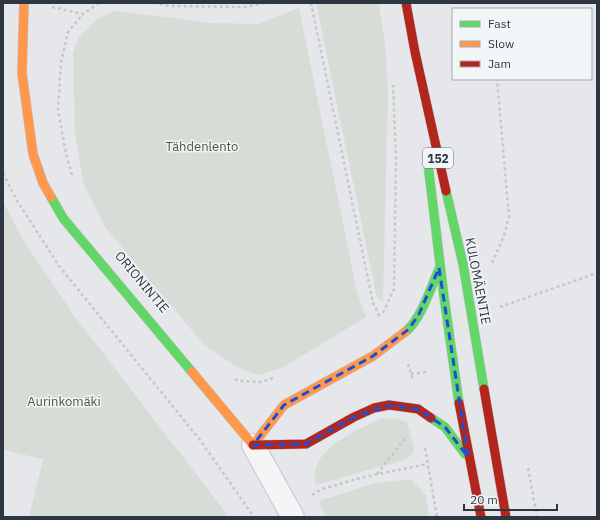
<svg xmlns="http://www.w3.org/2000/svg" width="600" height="520" font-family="'IBM Plex Sans',sans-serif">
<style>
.green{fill:#d7ddd6}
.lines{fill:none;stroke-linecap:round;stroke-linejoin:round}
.street-casing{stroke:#c3c5c8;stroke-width:24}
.fast-casing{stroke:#c3c5c8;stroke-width:10}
.slow-casing{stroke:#c3c5c8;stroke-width:10}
.jam-casing{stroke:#c3c5c8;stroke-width:10}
.path{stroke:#c5c8c9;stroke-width:2.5;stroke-dasharray:3 3;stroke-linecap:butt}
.street{stroke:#f4f5f6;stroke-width:22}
.fast{stroke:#63d668;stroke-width:9}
.slow{stroke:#ff974d;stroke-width:9}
.jam{stroke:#b3261e;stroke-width:9}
.marked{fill:none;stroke:#1d4ed8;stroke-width:3;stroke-dasharray:8 5;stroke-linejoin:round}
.labels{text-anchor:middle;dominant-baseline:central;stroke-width:3;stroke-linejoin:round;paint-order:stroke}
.shield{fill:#f3f6f8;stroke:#687079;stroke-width:1}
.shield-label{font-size:12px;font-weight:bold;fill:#2c3742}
.park-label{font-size:13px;fill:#455d3b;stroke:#f3f6f8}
.street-label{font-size:13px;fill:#2c3742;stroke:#f3f6f8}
</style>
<rect width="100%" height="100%" fill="#e5e7ea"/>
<!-- green -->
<g class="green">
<polygon points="316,3 379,3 386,52 388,93 383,301 377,298"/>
<polygon points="299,8 357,292 366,317 282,368 258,375 240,369 205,346 105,227 84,185 75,135 73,53 79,37 99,18 115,11 212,23 258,24"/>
<polygon points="3,202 25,243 73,314 229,517 29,517 43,459 3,450"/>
<path d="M382,418L398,419L407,422L414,448L411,456L403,460L316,485C314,481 315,478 315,473C318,445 360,429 382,418Z"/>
<polygon points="410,479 426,495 429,517 326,517 319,501 372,484"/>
</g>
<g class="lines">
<defs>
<polyline id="street" points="253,445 293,517"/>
<g id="fast">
<polyline points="428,164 444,297 459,403"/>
<polyline points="446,191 463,264 484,389"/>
<polyline points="51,197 63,218 192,372"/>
<path d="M405,332C421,320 431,287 439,269"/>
<polyline points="431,418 445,427 465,454"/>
</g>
<g id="slow">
<polyline points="24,3 22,73 33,154 43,183 51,197"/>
<polyline points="192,372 253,445"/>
<polyline points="253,445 284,405 373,356 405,332"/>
</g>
<g id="jam">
<polyline points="406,3 415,52 446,191"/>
<polyline points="484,389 506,517"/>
<polyline points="459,403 481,517"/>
<polyline points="253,445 306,444 354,417 374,408 389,405 418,409 431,418"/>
</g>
</defs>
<!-- street casing -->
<use href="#street" class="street-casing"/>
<!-- fast casing -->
<use href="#fast" class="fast-casing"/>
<!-- slow casing -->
<use href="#slow" class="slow-casing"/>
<!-- jam casing -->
<use href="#jam" class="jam-casing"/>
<!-- path -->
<g class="path">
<polyline points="154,3 170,6 245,7 265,3"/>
<polyline points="311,3 373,303 380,317"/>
<polyline points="52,7 83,14 99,3"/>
<polyline points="3,173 16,199 59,266 200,440 254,517"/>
<polyline points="72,175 66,154 58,110 61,62 68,32 83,14"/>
<polyline points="492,263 504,236 509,217 497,79"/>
<polyline points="500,307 597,273"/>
<polyline points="383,313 394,289 396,159 393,85"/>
<polyline points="408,364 413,380"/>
<polyline points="411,374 426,372"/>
<polyline points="235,379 239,381 261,382 273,378"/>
<polyline points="425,448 437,517"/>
<polyline points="528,468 537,517"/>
<polyline points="377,474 407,436"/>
<polyline points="312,495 322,489 364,477 427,464"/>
</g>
<!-- street -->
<use href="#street" class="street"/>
<!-- fast -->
<use href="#fast" class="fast"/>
<!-- slow -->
<use href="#slow" class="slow"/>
<!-- jam -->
<use href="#jam" class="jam"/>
</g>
<!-- marked area -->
<path class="marked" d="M439,268L468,457L445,427L418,409L389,405L354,417L306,444L253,445L284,405L373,356L409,329L419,314Z"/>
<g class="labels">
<!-- shield labels -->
<rect class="shield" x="423" y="148" width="30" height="20" rx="3"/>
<g class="shield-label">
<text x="438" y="158">152</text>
</g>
<!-- park labels -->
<g class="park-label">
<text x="202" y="146">Tähdenlento</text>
<text x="64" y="401">Aurinkomäki</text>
</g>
<!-- street labels -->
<g class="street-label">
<text transform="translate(478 281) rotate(79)">KULOMÄENTIE</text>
<text transform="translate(142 282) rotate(50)">ORIONINTIE</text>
</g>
</g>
<!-- border -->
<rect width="600" height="520" fill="none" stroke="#2c3742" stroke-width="8"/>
<!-- legend -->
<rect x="452" y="8" width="140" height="72" fill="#f3f6f8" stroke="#a3aaaf"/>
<rect x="460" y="21" width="20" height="6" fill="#63d668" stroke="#a3aaaf"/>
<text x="488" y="28" font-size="12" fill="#2c3742">Fast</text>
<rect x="460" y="41" width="20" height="6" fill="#ff974d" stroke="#a3aaaf"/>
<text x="488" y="48" font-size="12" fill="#2c3742">Slow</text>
<rect x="460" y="61" width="20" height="6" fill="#b3261e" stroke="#a3aaaf"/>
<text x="488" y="68" font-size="12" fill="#2c3742">Jam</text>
<!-- scale -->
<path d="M464 504v6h93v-6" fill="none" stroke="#2c3742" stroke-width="2"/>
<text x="470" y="504" font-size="12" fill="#2c3742" stroke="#f3f6f8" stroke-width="3" paint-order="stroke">20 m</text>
</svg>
